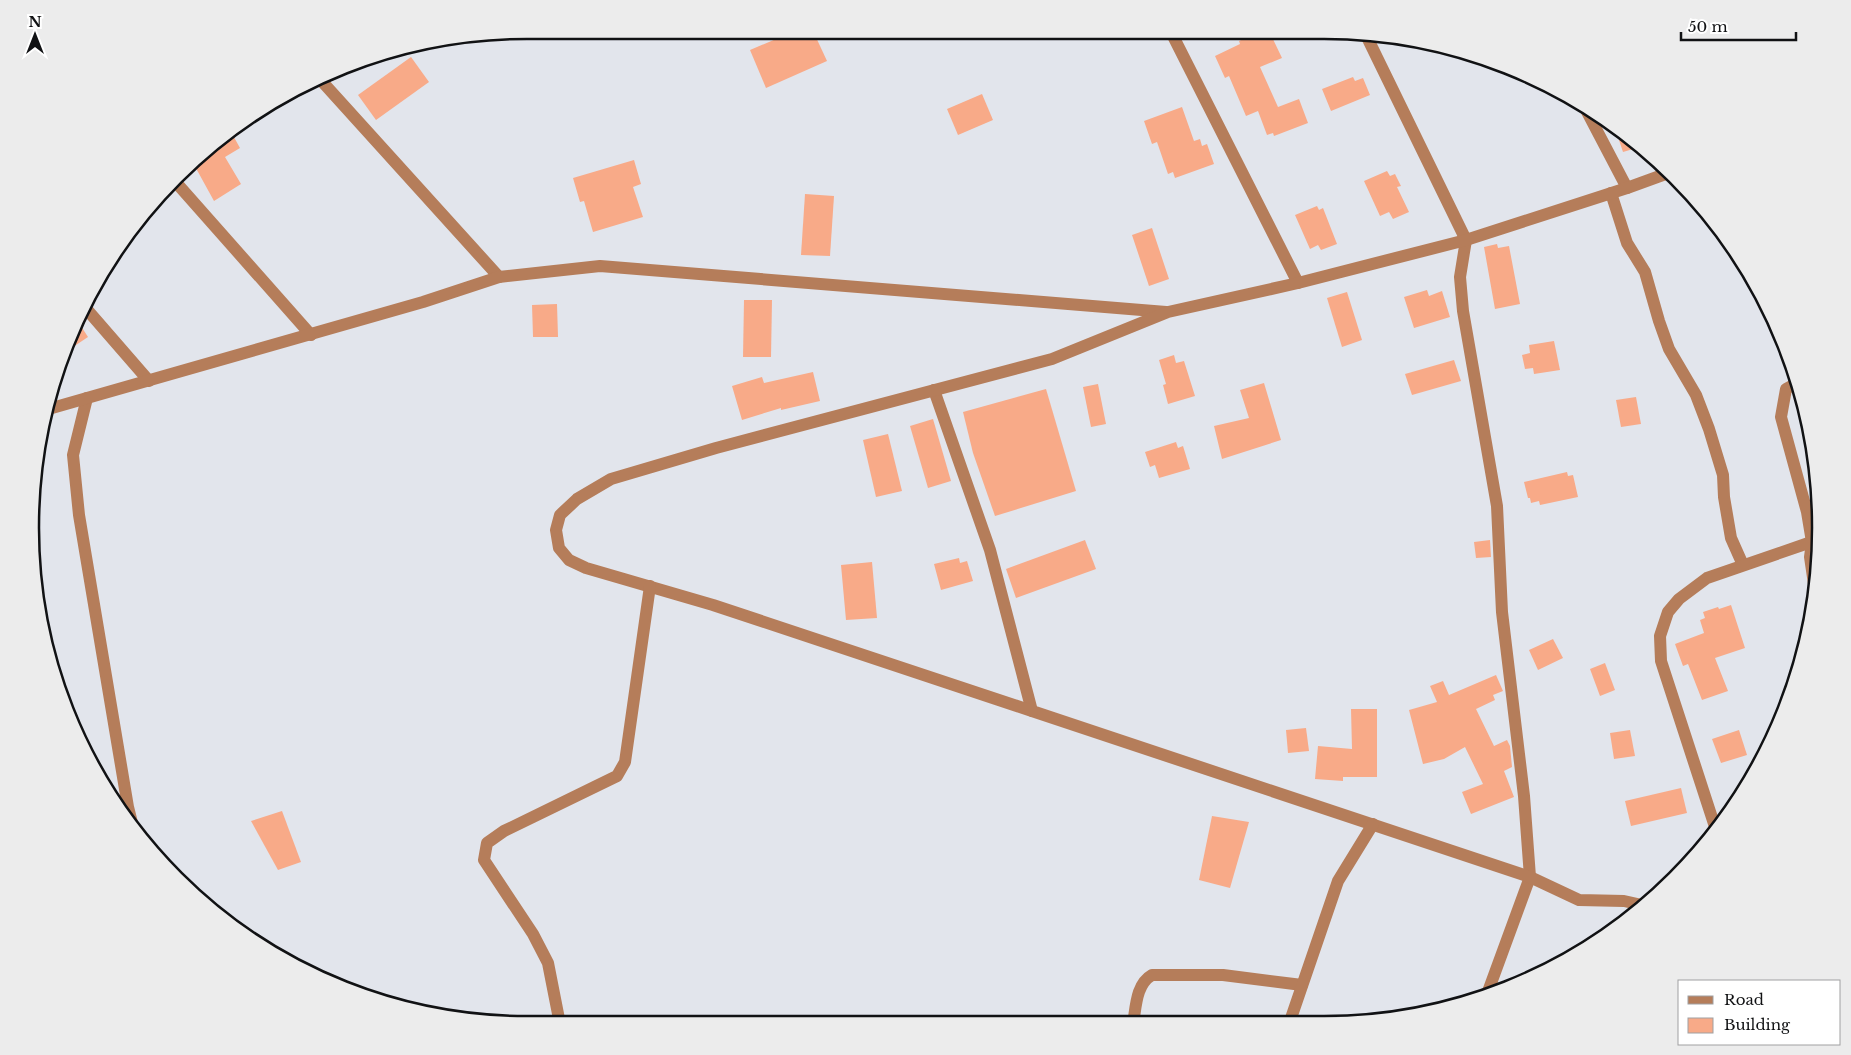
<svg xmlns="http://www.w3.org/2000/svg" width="1851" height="1055" font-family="'Libre Baskerville',serif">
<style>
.building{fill:#f8aa88}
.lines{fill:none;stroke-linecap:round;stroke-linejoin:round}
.street{stroke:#b57d5a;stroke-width:12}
.rim{fill:none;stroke:#111214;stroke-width:2.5}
</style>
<rect width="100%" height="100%" fill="#e2e5ec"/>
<!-- building -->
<g class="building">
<polygon points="1257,32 1259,36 1264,33 1266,37 1271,35 1282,58 1260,67 1278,107 1299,99 1308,123 1274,136 1273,133 1267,135 1258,111 1246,116 1229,76 1225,78 1215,56 1240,44 1239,41"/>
<polygon points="790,33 814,33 827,61 766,88 750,50"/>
<polygon points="411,57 429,82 376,120 358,95"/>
<polygon points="1353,77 1355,81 1363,78 1370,95 1331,111 1322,89"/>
<polygon points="982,94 993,120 958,135 947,109"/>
<polygon points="1182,107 1194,141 1200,139 1202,146 1207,144 1214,164 1175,178 1173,172 1168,174 1157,142 1152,144 1144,121"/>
<polygon points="1614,125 1630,139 1640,147 1623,152"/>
<polygon points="230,130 240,148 225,157 241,184 214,201 192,161"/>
<polygon points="634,160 641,184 633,187 643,217 593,232 584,201 580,202 573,178"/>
<polygon points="1387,171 1390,176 1395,174 1401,186 1397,187 1409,212 1393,219 1389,212 1380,216 1364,181"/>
<polygon points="805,194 834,196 830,256 801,255"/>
<polygon points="1317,206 1319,210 1323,208 1337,244 1321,250 1318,245 1310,249 1295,215"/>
<polygon points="1152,228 1169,279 1149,286 1132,235"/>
<polygon points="1497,244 1498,248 1509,246 1520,304 1495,309 1484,247"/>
<polygon points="1427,290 1429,296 1442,291 1450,317 1414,328 1404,297"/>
<polygon points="1347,292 1362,340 1342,347 1327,298"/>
<polygon points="744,300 772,300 771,357 743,357"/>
<polygon points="557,304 558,337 533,337 532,305"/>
<polygon points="77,320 88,337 64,353 71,334"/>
<polygon points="1554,341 1560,370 1534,374 1533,368 1525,369 1522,355 1530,353 1529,345"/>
<polygon points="1174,355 1176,363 1184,361 1195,396 1168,404 1163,385 1166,384 1159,360"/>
<polygon points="1454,360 1461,381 1412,395 1405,374"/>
<polygon points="813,372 820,401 781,410 781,408 742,420 732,386 762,377 764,383"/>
<polygon points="1264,383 1281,440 1222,459 1214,426 1249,418 1240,390"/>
<polygon points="1098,384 1106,424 1091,427 1083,387"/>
<polygon points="1046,389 1076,491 995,516 973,453 963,412"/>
<polygon points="1636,397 1641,424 1621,427 1616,400"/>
<polygon points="933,419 951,481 928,488 910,426"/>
<polygon points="888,434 902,491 876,497 863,440"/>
<polygon points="1176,442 1178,448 1183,446 1190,469 1159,478 1155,465 1150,467 1145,452"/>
<polygon points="1567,472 1568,476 1573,475 1578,497 1540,505 1539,501 1531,503 1530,498 1528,498 1524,482"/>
<polygon points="1085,540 1096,569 1016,598 1006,569"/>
<polygon points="1490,540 1491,557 1476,558 1474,542"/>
<polygon points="959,558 960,563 967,561 973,581 941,590 934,564"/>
<polygon points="872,562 877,618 846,620 841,565"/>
<polygon points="1731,605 1745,648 1715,658 1728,691 1702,700 1688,664 1683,666 1675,644 1704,633 1700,620 1705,618 1703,612 1718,607 1719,609"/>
<polygon points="1553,639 1563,658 1538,670 1529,650"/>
<polygon points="1605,663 1615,690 1600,696 1590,669"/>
<polygon points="1496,675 1503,691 1493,695 1495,700 1476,709 1494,746 1507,740 1510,746 1512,767 1504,771 1514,797 1471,814 1462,792 1483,784 1465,747 1444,759 1423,764 1409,710 1437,702 1430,686 1443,681 1449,695"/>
<polygon points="1351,709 1377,709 1377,777 1343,777 1343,781 1315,779 1318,746 1352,749"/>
<polygon points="1306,728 1309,751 1288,753 1286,730"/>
<polygon points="1630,730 1635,756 1614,759 1610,733"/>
<polygon points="1739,730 1747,755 1721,763 1712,739"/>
<polygon points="1681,788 1687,813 1631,826 1625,801"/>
<polygon points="282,811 301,862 278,870 251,821"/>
<polygon points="1212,816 1249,822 1230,888 1199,880"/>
</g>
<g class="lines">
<!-- street -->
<g class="street">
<polyline points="1171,32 1298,283"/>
<polyline points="1365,33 1466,240 1460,277 1463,311 1497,506 1502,612 1524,796 1530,877 1486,997"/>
<polyline points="318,77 499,277"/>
<polyline points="1584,106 1627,188"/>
<polyline points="173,179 311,335"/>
<polyline points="1611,193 1627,243 1645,272 1659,321 1669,349 1696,395 1709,429 1723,475 1724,497 1731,538 1743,565"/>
<polyline points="83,305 149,381"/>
<polyline points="1797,383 1786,389 1781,417 1807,512 1812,542 1810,557 1815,591"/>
<polyline points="934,390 990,550 1032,711 1530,877 1579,900 1624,901 1642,905"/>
<polyline points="87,398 73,455 79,515 128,807 133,827"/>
<polyline points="45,410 423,302 499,277 600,266 1166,312"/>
<polyline points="1032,711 713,605 586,568 569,560 559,548 556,530 560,515 577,499 611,479 716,448 1052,359 1168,312 1298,283 1466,240 1627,188 1671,172"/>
<polyline points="1716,830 1661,661 1660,636 1668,612 1679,599 1707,578 1820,539"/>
<polyline points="560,1024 548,963 533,934 484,860 487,843 504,831 617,776 625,762 650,586"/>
<path d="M1133,1024C1136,1007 1136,984 1152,975H1223L1302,985"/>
<polyline points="1289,1024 1338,881 1373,824"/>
</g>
</g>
<!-- crop -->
<path d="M0 0H1851V1055H0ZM527 39H1324A488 488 0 0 1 1812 527V528A488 488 0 0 1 1324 1016H527A488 488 0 0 1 39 528V527A488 488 0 0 1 527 39Z" fill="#ececec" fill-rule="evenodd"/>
<path class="rim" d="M527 39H1324A488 488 0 0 1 1812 527V528A488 488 0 0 1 1324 1016H527A488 488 0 0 1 39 528V527A488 488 0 0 1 527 39Z"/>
<!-- legend -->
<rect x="1678" y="980" width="162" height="65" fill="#ffffff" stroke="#a0a0a1"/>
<rect x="1688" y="996" width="25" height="8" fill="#b57d5a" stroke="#a0a0a1"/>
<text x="1724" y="1005" font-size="15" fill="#111214">Road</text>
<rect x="1688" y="1018" width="25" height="15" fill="#f8aa88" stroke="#a0a0a1"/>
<text x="1724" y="1030" font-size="15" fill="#111214">Building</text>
<!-- north arrow -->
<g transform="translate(35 35)" stroke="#ffffff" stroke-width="4" paint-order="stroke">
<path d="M0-4L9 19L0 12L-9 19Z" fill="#111214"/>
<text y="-8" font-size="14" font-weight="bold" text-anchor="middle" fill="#111214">N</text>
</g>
<!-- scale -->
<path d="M1681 32v8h115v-8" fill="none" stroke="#111214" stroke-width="2.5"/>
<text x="1688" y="32" font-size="15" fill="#111214" stroke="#ffffff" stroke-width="4" paint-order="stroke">50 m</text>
</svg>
